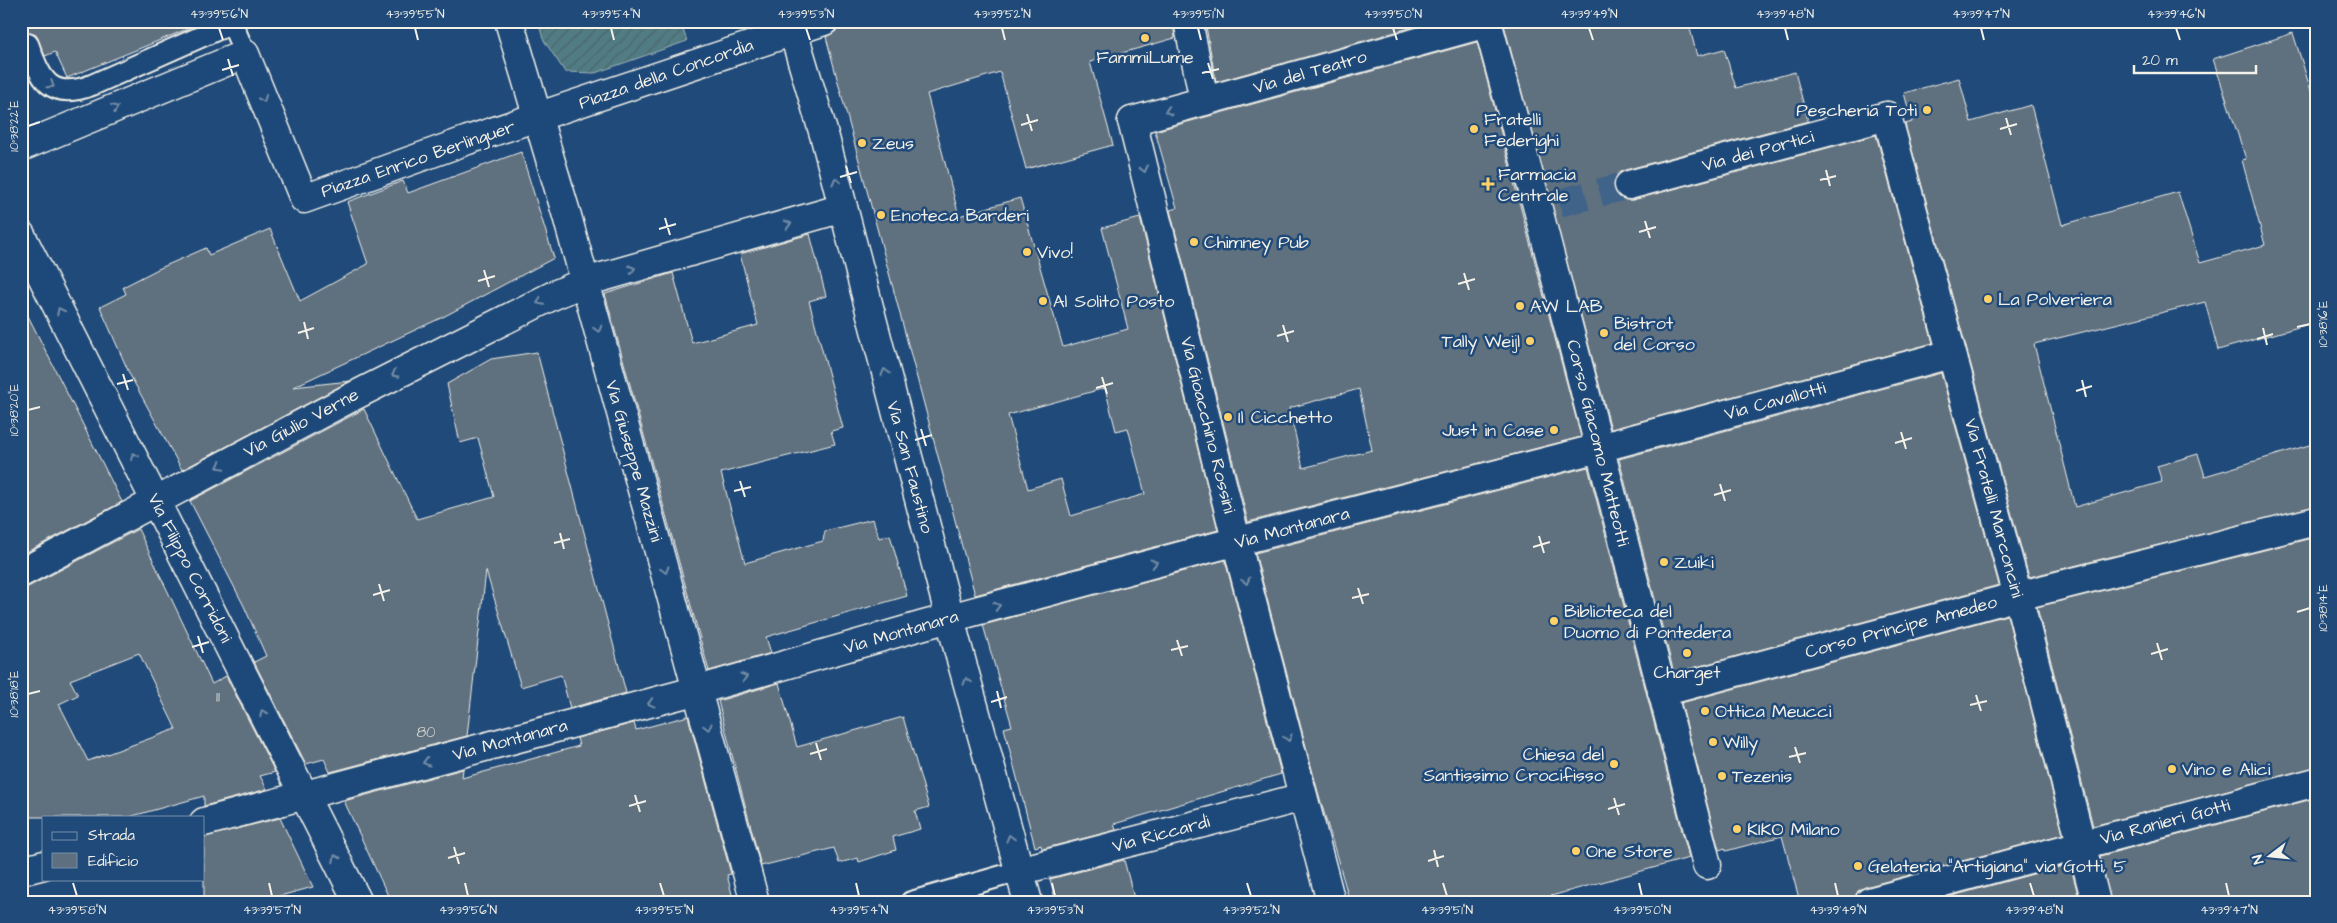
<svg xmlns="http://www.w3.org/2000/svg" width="2337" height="923" font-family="'Architects Daughter',sans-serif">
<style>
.garden{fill:url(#garden-furrows);stroke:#a2b6b6}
.building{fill:#5e707f;stroke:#f4f1e8;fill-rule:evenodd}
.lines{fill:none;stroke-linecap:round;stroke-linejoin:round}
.pedestrian-tunnel{stroke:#3f638a;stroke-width:28;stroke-dasharray:28 14;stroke-linecap:butt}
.service-casing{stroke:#f4f1e8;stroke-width:24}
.pedestrian-casing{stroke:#f4f1e8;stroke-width:31}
.minor-casing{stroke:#f4f1e8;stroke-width:31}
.service{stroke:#1f4a7a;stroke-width:20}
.pedestrian{stroke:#1f4a7a;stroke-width:28}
.minor{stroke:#1f4a7a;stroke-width:28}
.oneway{stroke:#748da6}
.ticks{fill:none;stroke:#f4f1e8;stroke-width:2}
.poi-dot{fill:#ffd166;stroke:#1f4a7a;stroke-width:2}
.labels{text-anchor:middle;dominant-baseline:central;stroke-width:5;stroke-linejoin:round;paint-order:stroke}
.number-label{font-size:15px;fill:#ced1ce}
.poi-label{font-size:18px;fill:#f4f1e8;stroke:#1f4a7a;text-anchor:start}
.street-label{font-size:18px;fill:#f4f1e8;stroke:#1f4a7a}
.neatline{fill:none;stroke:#f4f1e8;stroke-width:2}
.ticks-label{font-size:12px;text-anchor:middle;fill:#f4f1e8}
</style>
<defs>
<pattern id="garden-furrows" width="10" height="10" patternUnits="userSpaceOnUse" patternTransform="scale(1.25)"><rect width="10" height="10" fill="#517c84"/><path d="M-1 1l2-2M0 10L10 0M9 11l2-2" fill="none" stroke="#4d6568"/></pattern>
</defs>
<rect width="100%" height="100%" fill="#1f4a7a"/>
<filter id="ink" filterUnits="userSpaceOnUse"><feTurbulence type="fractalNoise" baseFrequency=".02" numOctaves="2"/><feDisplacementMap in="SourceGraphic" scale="10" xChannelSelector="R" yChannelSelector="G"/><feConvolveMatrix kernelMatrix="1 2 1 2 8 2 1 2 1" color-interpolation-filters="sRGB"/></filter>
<g filter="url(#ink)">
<!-- garden -->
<polygon class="garden" points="538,21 680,21 687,41 595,73 565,72 543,39"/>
<!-- building -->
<g class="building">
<polygon points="21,21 207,21 67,78 55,52 45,56 36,35 29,32 21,35"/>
<path d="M839,21H1173L1175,38L1090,62L1113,145L1026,169L1000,72L927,94L959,216L1020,198L1063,347L1128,329L1102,228L1140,218L1218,530L975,595L826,37L836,31ZM1105,388L1116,431L1128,428L1145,494L1071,516L1061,479L1028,489L1008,415Z"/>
<polygon points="1205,21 1435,21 1216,82"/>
<polygon points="1503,21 1688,21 1697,56 1724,49 1736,88 1795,72 1808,121 1625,170 1618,174 1614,180 1614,189 1618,196 1624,200 1633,200 1876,135 1933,343 1611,429"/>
<polygon points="2293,33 2316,107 2316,322 2218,350 2205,302 2034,344 2075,507 2162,482 2157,466 2198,454 2205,476 2316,443 2316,506 2029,577 1905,124 1912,122 1904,93 1959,78 1971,122 2031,105 2062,225 2178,192 2200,263 2265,245 2242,160 2246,159 2213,59"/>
<path d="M1477,42L1581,437L1248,522L1170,210L1177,208L1155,131ZM1359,389L1372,450L1303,468L1289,408Z"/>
<polygon points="521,152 554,258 443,317 293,387 350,381 182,470 130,375 100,307 126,294 123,287 158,269 206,248 209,255 270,229 300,301 368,264 347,202 403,181 408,193"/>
<polygon points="810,234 826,296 809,301 843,428 831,431 835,444 721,473 745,563 823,541 825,531 873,519 879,538 890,535 907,596 766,637 771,653 709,671 605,294 673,273 692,343 758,325 740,254"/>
<polygon points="21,302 122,502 21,555"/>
<polygon points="537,352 626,693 570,708 561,675 521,687 486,571 467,736 330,772 324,759 306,764 254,662 266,656 244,606 190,501 364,409 417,519 494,497 478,438 460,443 447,384 491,359"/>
<polygon points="1941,373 1999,585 1674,673 1619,459"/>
<polygon points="1588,467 1689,858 1551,896 1552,902 1350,902 1318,792 1255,553"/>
<path d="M138,529L212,684L226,676L275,772L260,776L267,789L204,806V796L129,817H21V588L28,587ZM139,653L176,729L88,761L59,704L78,695L70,680Z"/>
<polygon points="2316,537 2316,767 2093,826 2037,607"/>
<polygon points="1225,560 1281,774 1114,824 1116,830 1042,849 1041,845 1035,847 1004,728 1012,726 983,625"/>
<polygon points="2007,615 2063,834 1865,887 1858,891 1854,902 1800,902 1782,836 1726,851 1725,848 1719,850 1681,703"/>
<polygon points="779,683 797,747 903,717 929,807 915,811 920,829 893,837 896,850 859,862 858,858 839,863 834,848 761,866 718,701"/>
<polygon points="688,716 731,874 727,875 734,902 391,902 344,801 463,769 462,778 579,746 577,738 634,723 636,730"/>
<polygon points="2316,798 2316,902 2111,902 2100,856"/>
<polygon points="280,818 313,887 258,902 204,902 204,837"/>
<polygon points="1124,860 1135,902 1056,902 1050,879"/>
<polygon points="2070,864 2080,902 1930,902"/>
</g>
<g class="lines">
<!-- pedestrian-tunnel -->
<polyline class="pedestrian-tunnel" points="1559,203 1629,185"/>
<defs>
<g id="service">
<polyline points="231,21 245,54"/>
<path d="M28,44C41,80 50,101 92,85L232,23"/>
<polyline points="911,902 1019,871"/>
</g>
<g id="pedestrian">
<polyline points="1487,21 1538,209 1707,865"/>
<polyline points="1132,121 1487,23"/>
<polyline points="1629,185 1887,116"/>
</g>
<g id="minor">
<polyline points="509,21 567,216 755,902"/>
<polyline points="1188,21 1204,101"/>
<polyline points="793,31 825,138 957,645 1028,902"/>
<polyline points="1887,116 2018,596 2096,902"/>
<polyline points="1132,121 1244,572 1331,902"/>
<polyline points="21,147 245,54 304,199 468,140 824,21"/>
<polyline points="21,235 358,902"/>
<polyline points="21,573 352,397 554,295 585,282 843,208"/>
<polyline points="1662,692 2018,596 2316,521"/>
<polyline points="204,822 698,690 924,625 1203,550 1599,448 1951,354"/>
<polyline points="21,871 44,865"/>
<polyline points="1019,871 1303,797"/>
<polyline points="1869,902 2316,782"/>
</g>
</defs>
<!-- service casing -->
<use href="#service" class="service-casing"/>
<!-- pedestrian casing -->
<use href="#pedestrian" class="pedestrian-casing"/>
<!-- minor casing -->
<use href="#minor" class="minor-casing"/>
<!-- service -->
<use href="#service" class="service"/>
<!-- pedestrian -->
<use href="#pedestrian" class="pedestrian"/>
<!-- minor -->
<use href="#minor" class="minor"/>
</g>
<!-- one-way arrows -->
<defs><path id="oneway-chevron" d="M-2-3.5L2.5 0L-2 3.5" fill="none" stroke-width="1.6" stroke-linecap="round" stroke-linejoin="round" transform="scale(1.25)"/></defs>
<g class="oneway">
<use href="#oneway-chevron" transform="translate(51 85) rotate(33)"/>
<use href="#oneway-chevron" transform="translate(263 99) rotate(67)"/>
<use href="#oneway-chevron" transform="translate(115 108) rotate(-22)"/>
<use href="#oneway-chevron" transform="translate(1168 111) rotate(164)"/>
<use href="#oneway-chevron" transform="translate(1144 169) rotate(76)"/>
<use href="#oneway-chevron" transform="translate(836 181) rotate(-104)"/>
<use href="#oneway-chevron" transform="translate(788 224) rotate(-16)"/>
<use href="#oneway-chevron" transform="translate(632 269) rotate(-16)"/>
<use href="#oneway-chevron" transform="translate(540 302) rotate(154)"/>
<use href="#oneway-chevron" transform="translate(60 311) rotate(-117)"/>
<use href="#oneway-chevron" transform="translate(598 329) rotate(75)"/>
<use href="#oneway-chevron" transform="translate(885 372) rotate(-105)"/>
<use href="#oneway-chevron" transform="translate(395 374) rotate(153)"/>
<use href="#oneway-chevron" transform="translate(134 456) rotate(-117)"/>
<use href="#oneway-chevron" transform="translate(220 466) rotate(152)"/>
<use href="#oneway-chevron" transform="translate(1154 563) rotate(-15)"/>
<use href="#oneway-chevron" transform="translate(665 570) rotate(74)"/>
<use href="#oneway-chevron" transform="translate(1246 581) rotate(75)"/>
<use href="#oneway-chevron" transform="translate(997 606) rotate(-15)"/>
<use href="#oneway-chevron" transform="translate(744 677) rotate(-16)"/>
<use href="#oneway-chevron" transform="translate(967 681) rotate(-106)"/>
<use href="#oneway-chevron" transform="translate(651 703) rotate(165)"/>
<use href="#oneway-chevron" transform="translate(263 713) rotate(-117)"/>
<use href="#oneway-chevron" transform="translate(708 727) rotate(75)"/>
<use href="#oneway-chevron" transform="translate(1288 738) rotate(75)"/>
<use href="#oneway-chevron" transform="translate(426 762) rotate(165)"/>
<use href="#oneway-chevron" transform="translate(1010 838) rotate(-105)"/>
<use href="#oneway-chevron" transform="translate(336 858) rotate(-117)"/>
</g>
</g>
<!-- ticks -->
<path class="ticks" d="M219,28L223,40M415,28L418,40M611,28L614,40M806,28L810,40M1002,28L1005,40M1198,28L1201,40M1393,28L1397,40M1589,28L1593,40M1785,28L1788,40M1981,28L1984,40M2176,28L2180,40M228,59L233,76M1208,63L1213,79M222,70L239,65M1202,73L1219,69M1027,114L1032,131M2006,118L2011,135M1021,125L1038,120M28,126L40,122M2000,129L2017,124M846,166L851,183M1826,170L1830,186M840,177L857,172M1820,180L1836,176M665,218L670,235M1645,221L1650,238M659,229L676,224M1639,232L1656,227M484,270L489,287M1464,273L1469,290M478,281L495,276M1458,284L1475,279M304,322L308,339M1283,325L1288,342M2297,327L2310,324M2263,328L2267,345M298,333L314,328M1277,336L1294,331M2257,339L2273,334M123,374L128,390M1102,377L1107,394M2082,380L2086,397M117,384L133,380M1096,388L1113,383M2076,391L2092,386M28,410L40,407M921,429L926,446M1901,432L1906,449M915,440L932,435M1895,443L1912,438M740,481L745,497M1720,484L1725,501M734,491L751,487M1714,495L1731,490M560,533L564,549M1539,536L1544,553M554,543L570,539M1533,547L1550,542M379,584L384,601M1358,588L1363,604M373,595L390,590M1352,598L1369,594M2297,612L2310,608M198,636L203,653M1177,640L1182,656M2157,643L2162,660M192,647L209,642M1171,650L1188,646M2151,654L2168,649M997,691L1001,708M28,694L40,691M1976,695L1981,711M991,702L1007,697M1970,705L1987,701M816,743L821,760M1795,747L1800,763M810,754L827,749M1789,757L1806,753M635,795L640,812M1614,798L1619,815M629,806L646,801M1608,809L1625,804M454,847L459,864M1434,850L1438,867M448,858L465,853M1428,861L1444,856M73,883L77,896M269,883L272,896M465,883L468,896M660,883L664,896M856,883L859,896M1052,883L1055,896M1247,883L1251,896M1443,883L1447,896M1639,883L1642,896M1835,883L1838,896M2030,883L2034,896M2226,883L2229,896"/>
<!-- markers -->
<g class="poi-dot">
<circle cx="1145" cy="38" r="5"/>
<circle cx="1927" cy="110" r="5"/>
<circle cx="1474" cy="129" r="5"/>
<circle cx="862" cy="143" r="5"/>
<path d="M1485.5 176.5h5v5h5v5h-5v5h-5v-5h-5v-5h5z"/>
<circle cx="881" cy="215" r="5"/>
<circle cx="1194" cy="242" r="5"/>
<circle cx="1027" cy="252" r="5"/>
<circle cx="1988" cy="299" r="5"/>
<circle cx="1043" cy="301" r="5"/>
<circle cx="1520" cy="306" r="5"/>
<circle cx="1604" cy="333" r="5"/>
<circle cx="1530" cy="341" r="5"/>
<circle cx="1228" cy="417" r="5"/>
<circle cx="1554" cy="430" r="5"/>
<circle cx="1664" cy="562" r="5"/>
<circle cx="1554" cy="621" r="5"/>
<circle cx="1687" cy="653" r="5"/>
<circle cx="1705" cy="711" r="5"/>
<circle cx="1713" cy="742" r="5"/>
<circle cx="1614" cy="764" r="5"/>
<circle cx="2172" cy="769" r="5"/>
<circle cx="1722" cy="776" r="5"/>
<circle cx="1737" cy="829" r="5"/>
<circle cx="1576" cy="851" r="5"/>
<circle cx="1858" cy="866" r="5"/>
</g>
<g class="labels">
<!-- number labels -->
<g class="number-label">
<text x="218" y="697">11</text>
<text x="426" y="732">80</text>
</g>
<!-- poi labels -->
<g class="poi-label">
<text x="1145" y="57" text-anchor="middle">FammiLume</text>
<text x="1917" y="110" text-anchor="end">Pescheria Toti</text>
<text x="1484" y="119">Fratelli<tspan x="1484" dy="21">Federighi</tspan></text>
<text x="872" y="143">Zeus</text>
<text x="1498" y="174">Farmacia<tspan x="1498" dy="21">Centrale</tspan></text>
<text x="891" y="215">Enoteca Barderi</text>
<text x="1204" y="242">Chimney Pub</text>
<text x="1037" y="252">Vivo!</text>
<text x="1998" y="299">La Polveriera</text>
<text x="1053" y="301">Al Solito Posto</text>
<text x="1530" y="306">AW LAB</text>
<text x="1614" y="323">Bistrot<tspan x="1614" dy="21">del Corso</tspan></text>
<text x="1520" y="341" text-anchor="end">Tally Weijl</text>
<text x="1238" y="417">Il Cicchetto</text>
<text x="1544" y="430" text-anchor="end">Just in Case</text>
<text x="1674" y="562">Zuiki</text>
<text x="1564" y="611">Biblioteca del<tspan x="1564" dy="21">Duomo di Pontedera</tspan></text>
<text x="1687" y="672" text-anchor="middle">Charget</text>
<text x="1715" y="711">Ottica Meucci</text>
<text x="1723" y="742">Willy</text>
<text x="1604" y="754" text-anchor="end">Chiesa del<tspan x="1604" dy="21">Santissimo Crocifisso</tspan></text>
<text x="2182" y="769">Vino e Alici</text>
<text x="1732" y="776">Tezenis</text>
<text x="1747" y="829">KIKO Milano</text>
<text x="1586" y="851">One Store</text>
<text x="1868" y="866">Gelateria "Artigiana" via Gotti, 5</text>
</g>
<!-- street labels -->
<g class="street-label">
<text transform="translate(1310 72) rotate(-16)">Via del Teatro</text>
<text transform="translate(666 74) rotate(-19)">Piazza della Concordia</text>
<text transform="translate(1758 151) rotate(-15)">Via dei Portici</text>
<text transform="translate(418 159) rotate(-19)">Piazza Enrico Berlinguer</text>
<text transform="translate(1775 401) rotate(-15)">Via Cavallotti</text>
<text transform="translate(301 423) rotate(-28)">Via Giulio Verne</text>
<text transform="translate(1208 425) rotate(76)">Via Gioacchino Rossini</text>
<text transform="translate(1598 443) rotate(76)">Corso Giacomo Matteotti</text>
<text transform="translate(634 461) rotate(74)">Via Giuseppe Mazzini</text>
<text transform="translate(910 467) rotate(75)">Via San Faustino</text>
<text transform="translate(1994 508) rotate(75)">Via Fratelli Marconcini</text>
<text transform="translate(1292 528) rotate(-15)">Via Montanara</text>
<text transform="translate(190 568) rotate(63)">Via Filippo Corridoni</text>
<text transform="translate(1901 627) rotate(-15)">Corso Principe Amedeo</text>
<text transform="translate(901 632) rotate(-16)">Via Montanara</text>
<text transform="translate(510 740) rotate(-15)">Via Montanara</text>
<text transform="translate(2165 822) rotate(-15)">Via Ranieri Gotti</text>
<text transform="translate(1161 834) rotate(-15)">Via Riccardi</text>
</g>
</g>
<!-- margin -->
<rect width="2337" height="923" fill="none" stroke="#1f4a7a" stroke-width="55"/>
<!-- legend -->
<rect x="42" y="816" width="162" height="65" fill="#1f4a7a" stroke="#748da6"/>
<rect x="52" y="832" width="25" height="8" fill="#1f4a7a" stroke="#748da6"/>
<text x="88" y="840" font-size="15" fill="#f4f1e8">Strada</text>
<rect x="52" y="853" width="25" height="15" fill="#5e707f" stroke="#748da6"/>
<text x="88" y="866" font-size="15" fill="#f4f1e8">Edificio</text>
<!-- north arrow -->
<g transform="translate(2270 856) rotate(254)" stroke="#1f4a7a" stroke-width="4" paint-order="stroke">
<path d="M0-4L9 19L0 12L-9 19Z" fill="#f4f1e8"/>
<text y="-8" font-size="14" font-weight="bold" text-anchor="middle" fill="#f4f1e8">N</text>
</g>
<!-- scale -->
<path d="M2134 65v8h122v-8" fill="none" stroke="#f4f1e8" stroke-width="2.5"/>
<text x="2142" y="65" font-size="15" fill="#f4f1e8" stroke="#1f4a7a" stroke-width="4" paint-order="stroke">20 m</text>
<rect x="28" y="28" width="2282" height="868" class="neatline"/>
<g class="ticks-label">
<text x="219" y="18">43°39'56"N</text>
<text x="415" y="18">43°39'55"N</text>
<text x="611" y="18">43°39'54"N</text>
<text x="806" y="18">43°39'53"N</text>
<text x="1002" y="18">43°39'52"N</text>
<text x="1198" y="18">43°39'51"N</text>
<text x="1393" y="18">43°39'50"N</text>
<text x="1589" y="18">43°39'49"N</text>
<text x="1785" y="18">43°39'48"N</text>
<text x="1981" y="18">43°39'47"N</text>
<text x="2176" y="18">43°39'46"N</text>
<text transform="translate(14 126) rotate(-90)" y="4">10°38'22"E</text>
<text transform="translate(2323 324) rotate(-90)" y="4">10°38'16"E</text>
<text transform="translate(14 410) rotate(-90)" y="4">10°38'20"E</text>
<text transform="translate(2323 608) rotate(-90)" y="4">10°38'14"E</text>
<text transform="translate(14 694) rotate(-90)" y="4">10°38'18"E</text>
<text x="77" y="914">43°39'58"N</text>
<text x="272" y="914">43°39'57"N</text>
<text x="468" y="914">43°39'56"N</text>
<text x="664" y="914">43°39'55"N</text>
<text x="859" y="914">43°39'54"N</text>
<text x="1055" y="914">43°39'53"N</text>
<text x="1251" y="914">43°39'52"N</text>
<text x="1447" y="914">43°39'51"N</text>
<text x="1642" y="914">43°39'50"N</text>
<text x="1838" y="914">43°39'49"N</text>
<text x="2034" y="914">43°39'48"N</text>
<text x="2229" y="914">43°39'47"N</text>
</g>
</svg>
